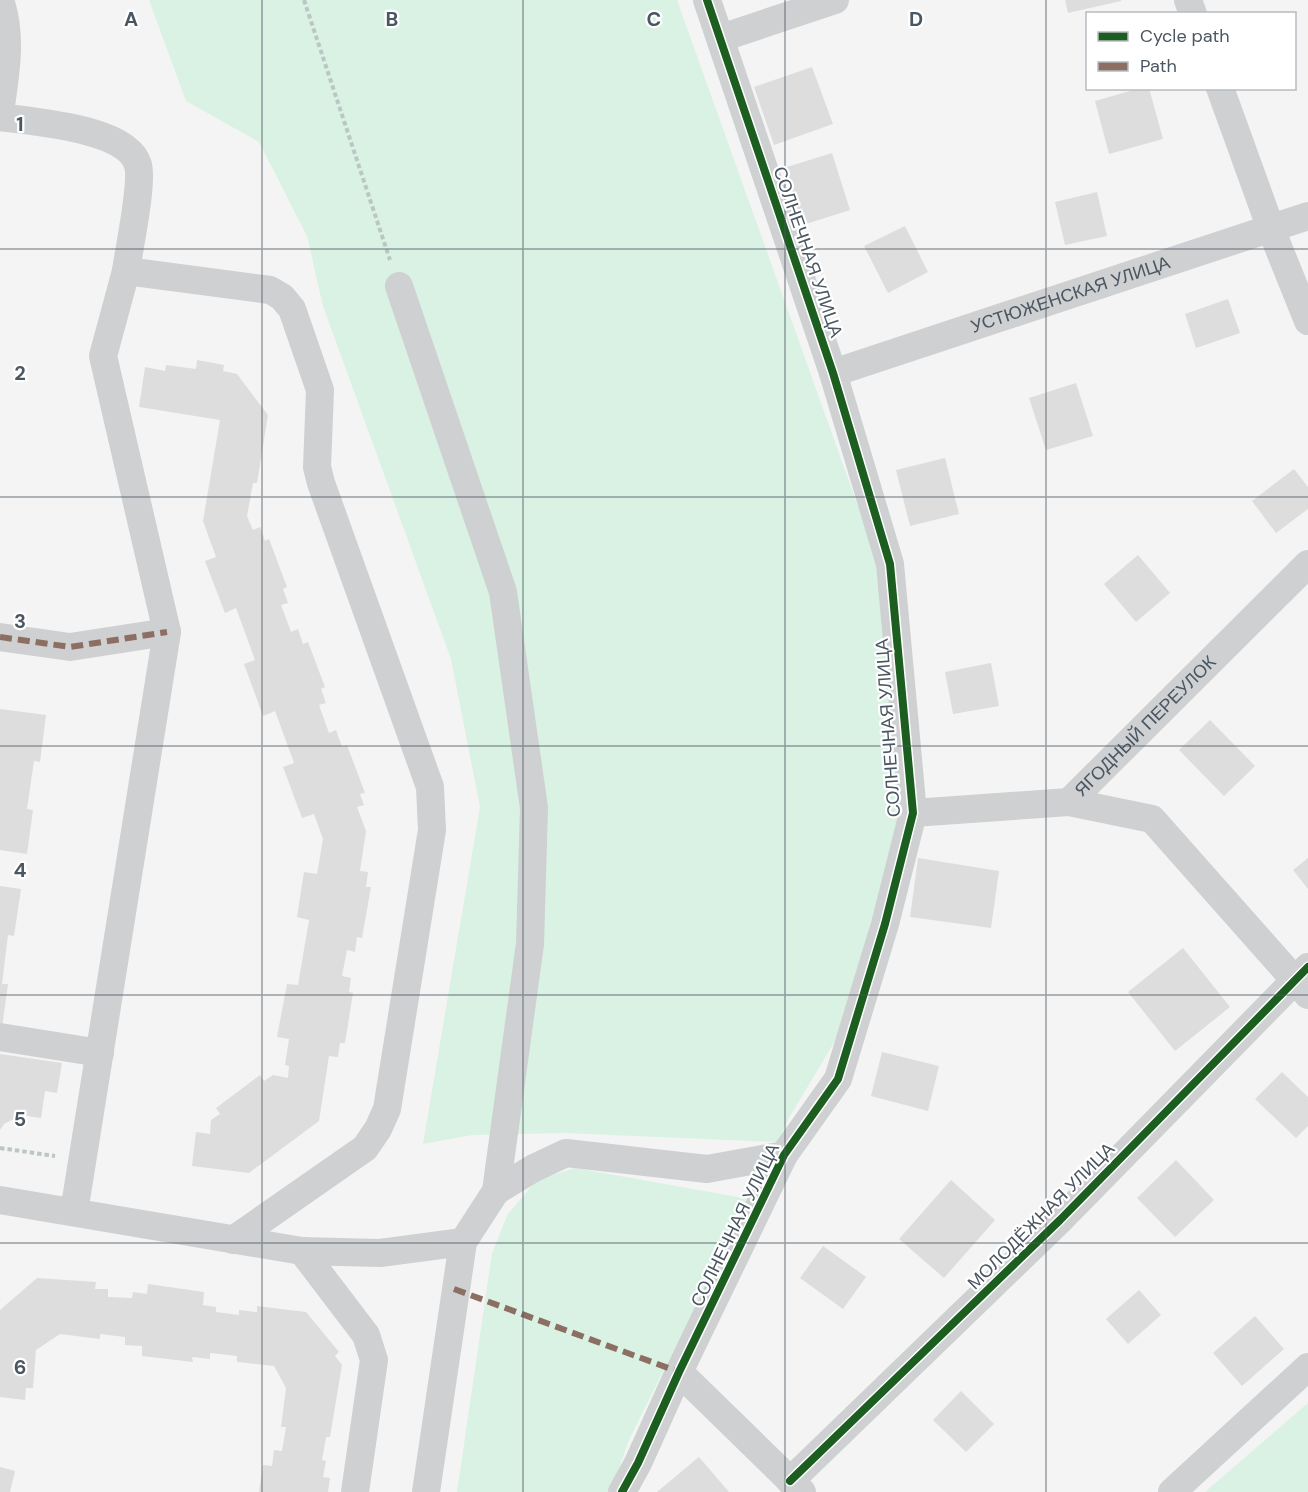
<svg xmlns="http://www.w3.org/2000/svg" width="1308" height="1492" font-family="'DM Sans',sans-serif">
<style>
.green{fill:#d9f2e3}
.building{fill:#ddddde}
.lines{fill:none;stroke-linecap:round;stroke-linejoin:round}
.path{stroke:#bcc7c4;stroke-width:4;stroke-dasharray:4.5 3;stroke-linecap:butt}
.minor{stroke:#ced0d2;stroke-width:28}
.quiet{stroke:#8d6e63;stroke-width:6;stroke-dasharray:12 6;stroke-linecap:butt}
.cycleway-casing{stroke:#fff;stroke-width:11}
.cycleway{stroke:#1b5e20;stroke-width:8}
.grid{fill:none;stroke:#4a5661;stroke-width:1.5;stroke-opacity:0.55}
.labels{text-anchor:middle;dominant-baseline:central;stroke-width:4.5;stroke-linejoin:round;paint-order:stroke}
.street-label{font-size:18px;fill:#4a5661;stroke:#fff}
.grid-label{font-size:20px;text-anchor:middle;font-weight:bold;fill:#4a5661;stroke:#fff;stroke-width:4.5;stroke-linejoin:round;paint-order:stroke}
</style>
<rect width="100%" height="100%" fill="#f4f4f4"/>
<!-- green -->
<g class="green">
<polygon points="149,0 677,0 875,554 903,796 844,1026 790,1116 778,1142 564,1133 472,1135 423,1144 480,807 451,659 323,306 307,236 259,142 186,101"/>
<polygon points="575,1168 749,1199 628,1442 611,1492 457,1492 492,1253 508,1214 537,1180"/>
<polygon points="1308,1403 1308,1492 1205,1492"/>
</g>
<!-- building -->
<g class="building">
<polygon points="1065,0 1121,0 1121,1 1068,13"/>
<polygon points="812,67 833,124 774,145 754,87"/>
<polygon points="1140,88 1149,88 1163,139 1109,154 1095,101"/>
<polygon points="832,153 850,210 803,225 784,168"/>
<polygon points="1097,192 1107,236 1065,245 1055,202"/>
<polygon points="905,226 928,272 888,293 864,246"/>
<polygon points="1228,299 1240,333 1196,348 1185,314"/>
<polygon points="197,360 224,365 223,371 237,374 268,415 257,483 253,483 247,516 253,530 260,527 265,541 269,539 287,587 283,589 288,603 281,605 291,632 298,629 303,644 308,642 325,687 321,689 326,703 319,705 329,733 336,730 342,747 347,745 365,793 360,794 364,805 357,807 366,831 360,871 368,872 366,887 371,887 362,938 357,937 355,952 347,950 342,976 351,978 349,992 353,993 345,1043 340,1043 338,1057 329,1056 319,1121 249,1173 192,1166 196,1132 210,1134 211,1120 220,1114 216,1108 260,1075 264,1081 273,1075 288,1078 289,1066 285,1065 289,1039 277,1037 287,984 298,985 309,920 297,917 304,872 317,874 323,839 314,814 302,818 283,767 294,763 275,711 263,716 244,664 255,660 236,608 225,613 205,561 216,557 203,521 220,420 139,407 145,367 165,371 166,365 196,369"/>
<polygon points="1076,383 1093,436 1046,450 1029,398"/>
<polygon points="945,458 959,514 910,526 896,470"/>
<polygon points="1294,469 1308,487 1308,509 1276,533 1252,501"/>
<polygon points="1138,555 1170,593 1136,622 1104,584"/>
<polygon points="991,663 999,706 953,714 945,672"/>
<polygon points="0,709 46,715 40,762 34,761 27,809 33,810 27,854 0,850"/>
<polygon points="1210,720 1255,766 1224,796 1179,750"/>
<polygon points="918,858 999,871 991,928 910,917"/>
<polygon points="1308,858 1308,889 1293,870"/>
<polygon points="0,886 21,889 14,936 8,935 2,984 8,984 2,1028 0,1027"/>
<polygon points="1183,948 1230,1007 1175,1051 1128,992"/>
<polygon points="882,1052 939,1066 928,1111 871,1096"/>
<polygon points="0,1054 62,1063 57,1093 45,1091 41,1118 21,1115 4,1124 0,1130"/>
<polygon points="1282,1072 1308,1097 1308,1126 1296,1138 1255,1099"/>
<polygon points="1176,1160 1214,1200 1175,1237 1137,1198"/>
<polygon points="951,1180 995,1220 944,1278 899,1239"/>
<polygon points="823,1246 866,1277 843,1309 800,1278"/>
<polygon points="37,1278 96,1282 95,1289 108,1289 108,1297 132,1298 133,1292 147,1294 148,1284 204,1292 203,1305 216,1307 216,1312 239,1315 239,1310 257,1312 257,1306 306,1312 339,1352 335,1356 342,1365 330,1437 326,1437 322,1460 326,1461 323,1477 330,1478 328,1492 259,1492 263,1465 272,1466 274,1450 282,1451 286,1427 281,1427 286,1388 274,1366 237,1362 237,1356 210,1353 210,1359 192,1357 193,1362 142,1356 142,1346 125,1345 125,1337 100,1334 100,1339 60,1334 36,1350 33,1388 26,1388 25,1400 0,1397 0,1310"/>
<polygon points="1139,1290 1161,1315 1128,1344 1106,1319"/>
<polygon points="1255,1316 1284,1349 1242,1386 1213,1353"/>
<polygon points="961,1391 994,1424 966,1452 933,1420"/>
<polygon points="699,1457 729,1492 657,1492"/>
<polygon points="0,1467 15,1471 10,1492 0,1492"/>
</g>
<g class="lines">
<!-- path -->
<g class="path">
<polyline points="304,0 390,260"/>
<polyline points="0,1148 55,1156"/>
</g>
<!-- minor -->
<g class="minor">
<path d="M0,0C13,37 5,76 0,113"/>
<polyline points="1188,0 1193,14"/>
<polyline points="721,38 835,0"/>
<polyline points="1220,88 1271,229 1308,321"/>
<path d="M0,117C33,122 128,128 138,165C143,184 129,248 126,271"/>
<polyline points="399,286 503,592 534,808 530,944 496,1191 463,1242 426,1492"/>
<path id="s1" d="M833,373L1308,216"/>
<polyline points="0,637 70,647 167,632"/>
<polyline points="1069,802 1152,819 1308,995"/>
<path id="s2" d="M913,813L1069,802L1308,564"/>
<polyline points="0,1037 100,1053"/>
<polyline points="496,1191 534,1168 566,1153 707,1169 784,1155"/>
<polyline points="0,1200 302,1251 366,1335 374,1360 355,1492"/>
<polyline points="74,1212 167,632 103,356 126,271 270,290 282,297 292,309 320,390 317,467 321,483 430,787 432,830 387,1109 378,1129 365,1148 233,1240"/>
<polyline points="302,1251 380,1253 463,1242"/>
<polyline points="679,1372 802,1492"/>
<polyline points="790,1481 1060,1220 1308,967"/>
<polyline points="622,1492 638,1463 679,1372 784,1155 838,1079 885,924 913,813 890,564 833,373 707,0"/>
<polyline points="1172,1492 1308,1367"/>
</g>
<!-- quiet -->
<g class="quiet">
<polyline points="0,637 70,647 167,632"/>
<polyline points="454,1289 679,1372"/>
</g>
<defs>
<g id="cycleway">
<polyline points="790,1481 1060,1220 1308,967"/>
<polyline points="622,1492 638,1463 679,1372 784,1155 838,1079 885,924 913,813 890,564 833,373 707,0"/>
</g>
</defs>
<!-- cycleway casing -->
<use href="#cycleway" class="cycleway-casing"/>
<!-- cycleway -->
<use href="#cycleway" class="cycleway"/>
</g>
<!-- grid -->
<path class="grid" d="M262,0V1492M523,0V1492M785,0V1492M1046,0V1492M0,249H1308M0,497H1308M0,746H1308M0,995H1308M0,1243H1308"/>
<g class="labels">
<!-- street labels -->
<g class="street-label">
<text transform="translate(808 252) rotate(71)">СОЛНЕЧНАЯ УЛИЦА</text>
<text stroke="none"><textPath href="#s1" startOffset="250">УСТЮЖЕНСКАЯ УЛИЦА</textPath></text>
<text stroke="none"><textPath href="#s2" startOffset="264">ЯГОДНЫЙ ПЕРЕУЛОК</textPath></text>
<text transform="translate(888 728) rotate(-94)">СОЛНЕЧНАЯ УЛИЦА</text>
<text transform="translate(1041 1216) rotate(-45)">МОЛОДЁЖНАЯ УЛИЦА</text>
<text transform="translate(735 1225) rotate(-64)">СОЛНЕЧНАЯ УЛИЦА</text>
</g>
</g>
<g class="grid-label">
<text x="131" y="26">A</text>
<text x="392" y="26">B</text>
<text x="654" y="26">C</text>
<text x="916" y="26">D</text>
<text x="20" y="131">1</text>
<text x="20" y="380">2</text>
<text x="20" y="628">3</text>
<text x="20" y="877">4</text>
<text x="20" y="1126">5</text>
<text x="20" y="1374">6</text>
</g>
<!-- legend -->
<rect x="1086" y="12" width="210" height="78" fill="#ffffff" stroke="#b7bbc0" stroke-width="1.5"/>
<rect x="1098" y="32" width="30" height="9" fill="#1b5e20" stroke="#b7bbc0" stroke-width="1.5"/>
<text x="1140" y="42" font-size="18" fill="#4a5661">Cycle path</text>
<rect x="1098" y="62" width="30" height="9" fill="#8d6e63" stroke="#b7bbc0" stroke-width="1.5"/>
<text x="1140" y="72" font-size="18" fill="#4a5661">Path</text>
</svg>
